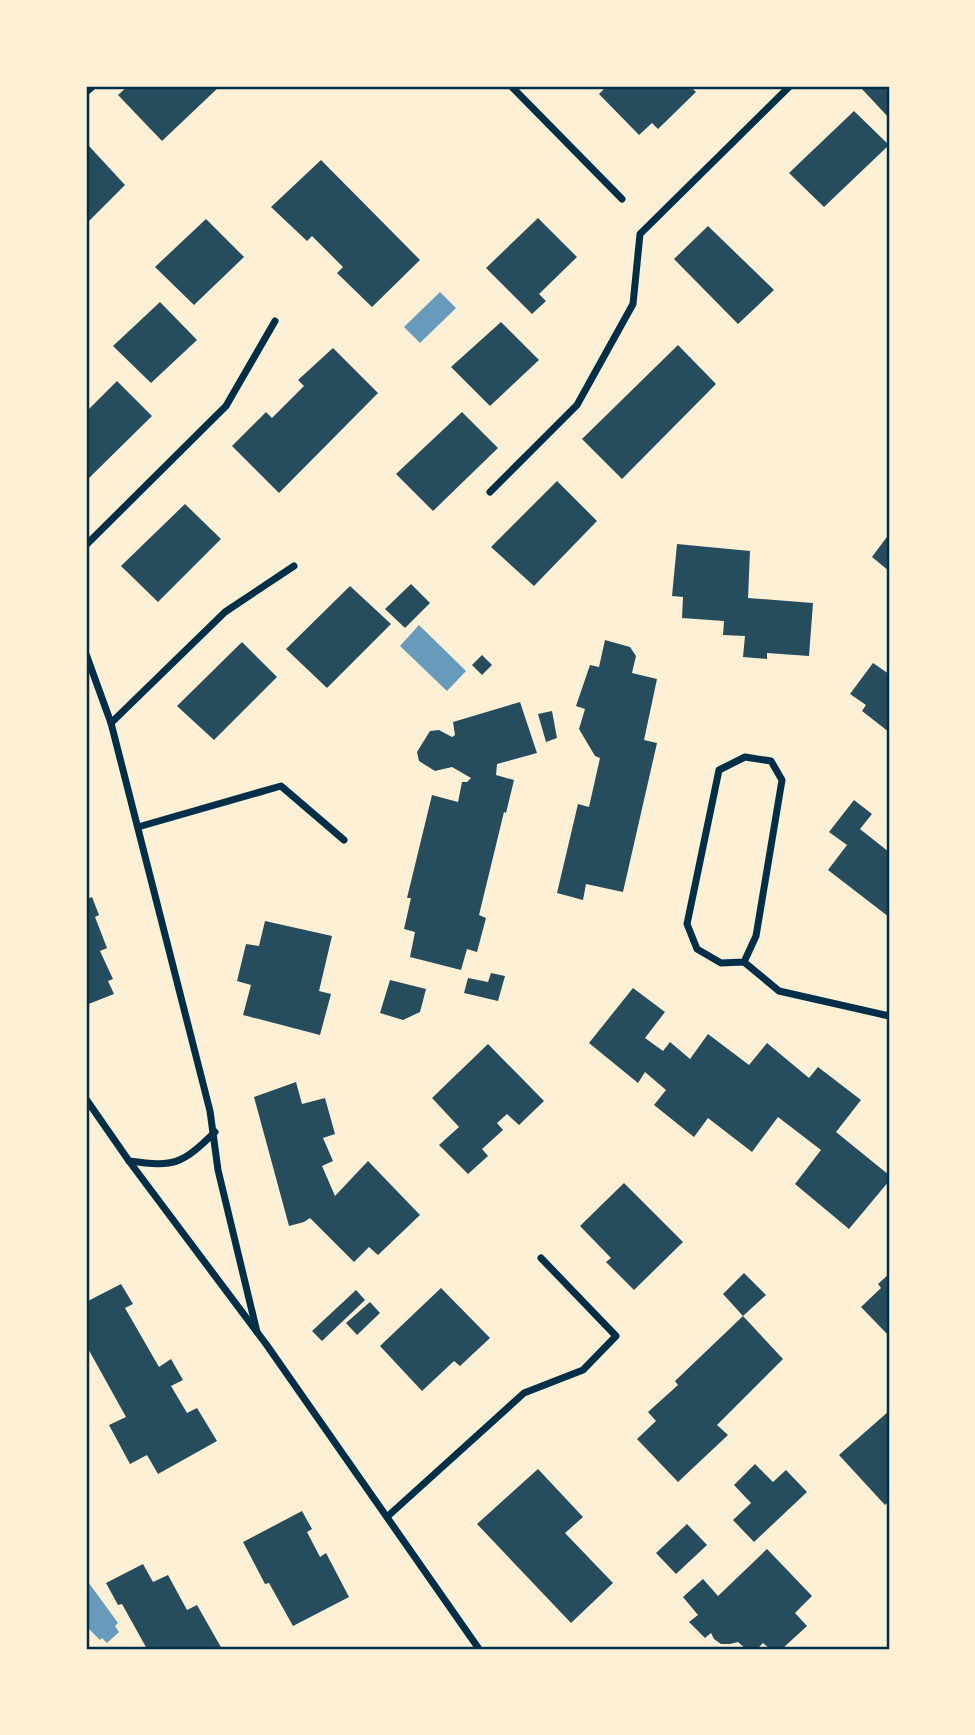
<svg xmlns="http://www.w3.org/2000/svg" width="975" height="1735" font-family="'Varela Round',sans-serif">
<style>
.water{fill:#669bbc}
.building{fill:#264d5e}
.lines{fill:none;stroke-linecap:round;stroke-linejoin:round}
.minor{stroke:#003049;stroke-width:7}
.neatline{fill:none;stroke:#003049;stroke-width:2.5}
</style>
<rect width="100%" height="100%" fill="#fdf0d5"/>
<!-- water -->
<g class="water">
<polygon points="440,292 456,308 420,343 404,327"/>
<polygon points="419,625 466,671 447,691 400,646"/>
<polygon points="86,1579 118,1623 115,1626 119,1632 107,1643 102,1638 100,1640 86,1626"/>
</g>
<!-- building -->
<g class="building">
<polygon points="128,86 220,86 162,141 118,95"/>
<polygon points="607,86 690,86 696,92 658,129 652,123 639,135 599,94"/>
<polygon points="858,86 889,86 889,118 862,89"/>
<polygon points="854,111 889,145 824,207 789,173"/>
<polygon points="89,146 125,185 86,224 86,149"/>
<polygon points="321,160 420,260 372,307 337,273 343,267 312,236 307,241 271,207"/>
<polygon points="538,218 577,257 539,294 546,301 532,314 486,268"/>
<polygon points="206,219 244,257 194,305 155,267"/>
<polygon points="708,226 774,290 738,324 674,259"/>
<polygon points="160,302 197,340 151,383 113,346"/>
<polygon points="501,322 539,360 490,406 451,367"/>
<polygon points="678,345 716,384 622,479 582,439"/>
<polygon points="333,348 378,393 279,493 232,446 266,412 272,418 304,386 298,380"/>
<polygon points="117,381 152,416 88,479 86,477 86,412"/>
<polygon points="462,412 498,448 433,511 396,474"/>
<polygon points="557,481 597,521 534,586 491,547"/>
<polygon points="185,504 221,539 158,602 121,566"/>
<polygon points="889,534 889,571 872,557"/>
<polygon points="677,544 750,551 748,598 813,603 809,656 767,653 767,659 743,657 745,636 723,635 724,621 682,618 683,597 672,596"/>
<polygon points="411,584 430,603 405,628 385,609"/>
<polygon points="350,586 391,624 327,688 286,649"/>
<polygon points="605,640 630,647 636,656 632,673 657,679 644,740 657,743 623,892 586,884 583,900 557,893 578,804 589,807 600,758 595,756 579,729 585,709 576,706 590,665 599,667"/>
<polygon points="242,642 277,677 214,740 177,706"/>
<polygon points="482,655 492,665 482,675 472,665"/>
<polygon points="873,663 889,674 889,732 862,711 866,705 850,694"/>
<polygon points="520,702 537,753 497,764 496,775 514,780 506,813 504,812 479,915 486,918 477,952 467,949 461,970 410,957 415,932 404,929 411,898 407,898 432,795 458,802 462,782 467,782 471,778 452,767 435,771 419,761 417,752 430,731 439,730 452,737 455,735 453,722"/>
<polygon points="552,711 557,738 546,742 538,714"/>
<polygon points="854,800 872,814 860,829 889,852 889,917 828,870 847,845 829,832"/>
<polygon points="92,897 99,915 95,917 107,948 100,951 113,979 108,981 114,994 86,1005 86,899"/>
<polygon points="265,921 332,936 319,991 331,994 320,1035 243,1015 251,985 237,981 246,944 259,946"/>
<polygon points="491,973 505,976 498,1001 464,993 468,978 488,982"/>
<polygon points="390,980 426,989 420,1012 403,1020 380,1013"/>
<polygon points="633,988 665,1012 645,1038 663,1051 670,1042 690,1059 708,1034 749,1065 767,1043 809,1078 818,1067 861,1100 836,1132 889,1175 889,1181 849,1229 795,1184 821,1150 778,1117 752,1152 708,1118 694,1137 654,1105 666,1090 645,1072 638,1083 589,1043"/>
<polygon points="488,1044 544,1101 519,1125 507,1114 497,1123 503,1130 482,1149 488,1156 468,1174 439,1145 459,1127 432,1098"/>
<polygon points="296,1082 302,1104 325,1098 335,1134 323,1138 333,1161 322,1166 335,1196 368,1161 420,1215 378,1255 369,1247 354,1262 310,1218 304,1222 289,1226 254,1097"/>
<polygon points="624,1183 683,1242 634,1290 606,1262 611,1258 580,1226"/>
<polygon points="744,1273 766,1295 743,1316 723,1294"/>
<polygon points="889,1274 889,1336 861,1307 881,1288 878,1284"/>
<polygon points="121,1284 133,1304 125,1308 159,1367 171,1359 183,1380 171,1386 187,1413 197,1408 217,1441 158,1474 147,1455 130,1464 109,1425 126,1417 86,1345 86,1302"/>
<polygon points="441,1288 490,1338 460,1366 454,1361 422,1391 380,1346"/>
<polygon points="356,1290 365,1300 322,1341 312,1331"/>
<polygon points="370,1302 380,1313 357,1335 346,1323"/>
<polygon points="743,1316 783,1359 717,1425 728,1435 678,1482 637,1439 656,1421 648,1412 678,1385 675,1381"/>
<polygon points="889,1411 889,1501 885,1505 839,1455"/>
<polygon points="755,1464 773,1482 786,1470 807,1492 754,1542 733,1520 751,1503 734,1485"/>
<polygon points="538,1469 583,1517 565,1533 613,1583 571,1623 477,1524"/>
<polygon points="302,1511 312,1529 307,1532 320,1557 326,1553 349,1597 293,1626 269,1583 265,1584 243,1542"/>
<polygon points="687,1524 707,1545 676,1574 656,1553"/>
<polygon points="767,1549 812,1596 795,1613 807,1626 782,1649 770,1649 763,1643 757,1649 746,1649 738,1642 730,1644 721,1644 714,1639 711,1633 705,1638 689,1622 698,1615 683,1597 703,1579 718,1596"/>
<polygon points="143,1564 153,1582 168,1575 187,1610 197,1605 222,1649 147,1649 122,1604 118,1605 106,1583"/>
</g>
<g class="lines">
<!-- minor -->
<g class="minor">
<polyline points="511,86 622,199"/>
<polyline points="86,92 93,86"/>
<polyline points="490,492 577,405 633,304 640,234 790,86"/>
<polyline points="86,545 226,406 275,321"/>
<polyline points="86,654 111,723 210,1111 218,1170 257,1332"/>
<polyline points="111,723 225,612 294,566"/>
<polyline points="138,827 281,786 344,840"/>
<polyline points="744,962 756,936 782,780 771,761 745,757 719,770 687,924 697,949 721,963 744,962 779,991 889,1016"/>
<polyline points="86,1099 129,1161 266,1344 479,1649"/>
<path d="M129,1161C175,1167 181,1165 215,1132"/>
<polyline points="388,1516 524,1393 583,1370 616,1336 541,1258"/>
</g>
</g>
<!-- border -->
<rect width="975" height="1735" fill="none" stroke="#fdf0d5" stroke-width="175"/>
<rect x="88" y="88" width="800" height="1560" class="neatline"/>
</svg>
